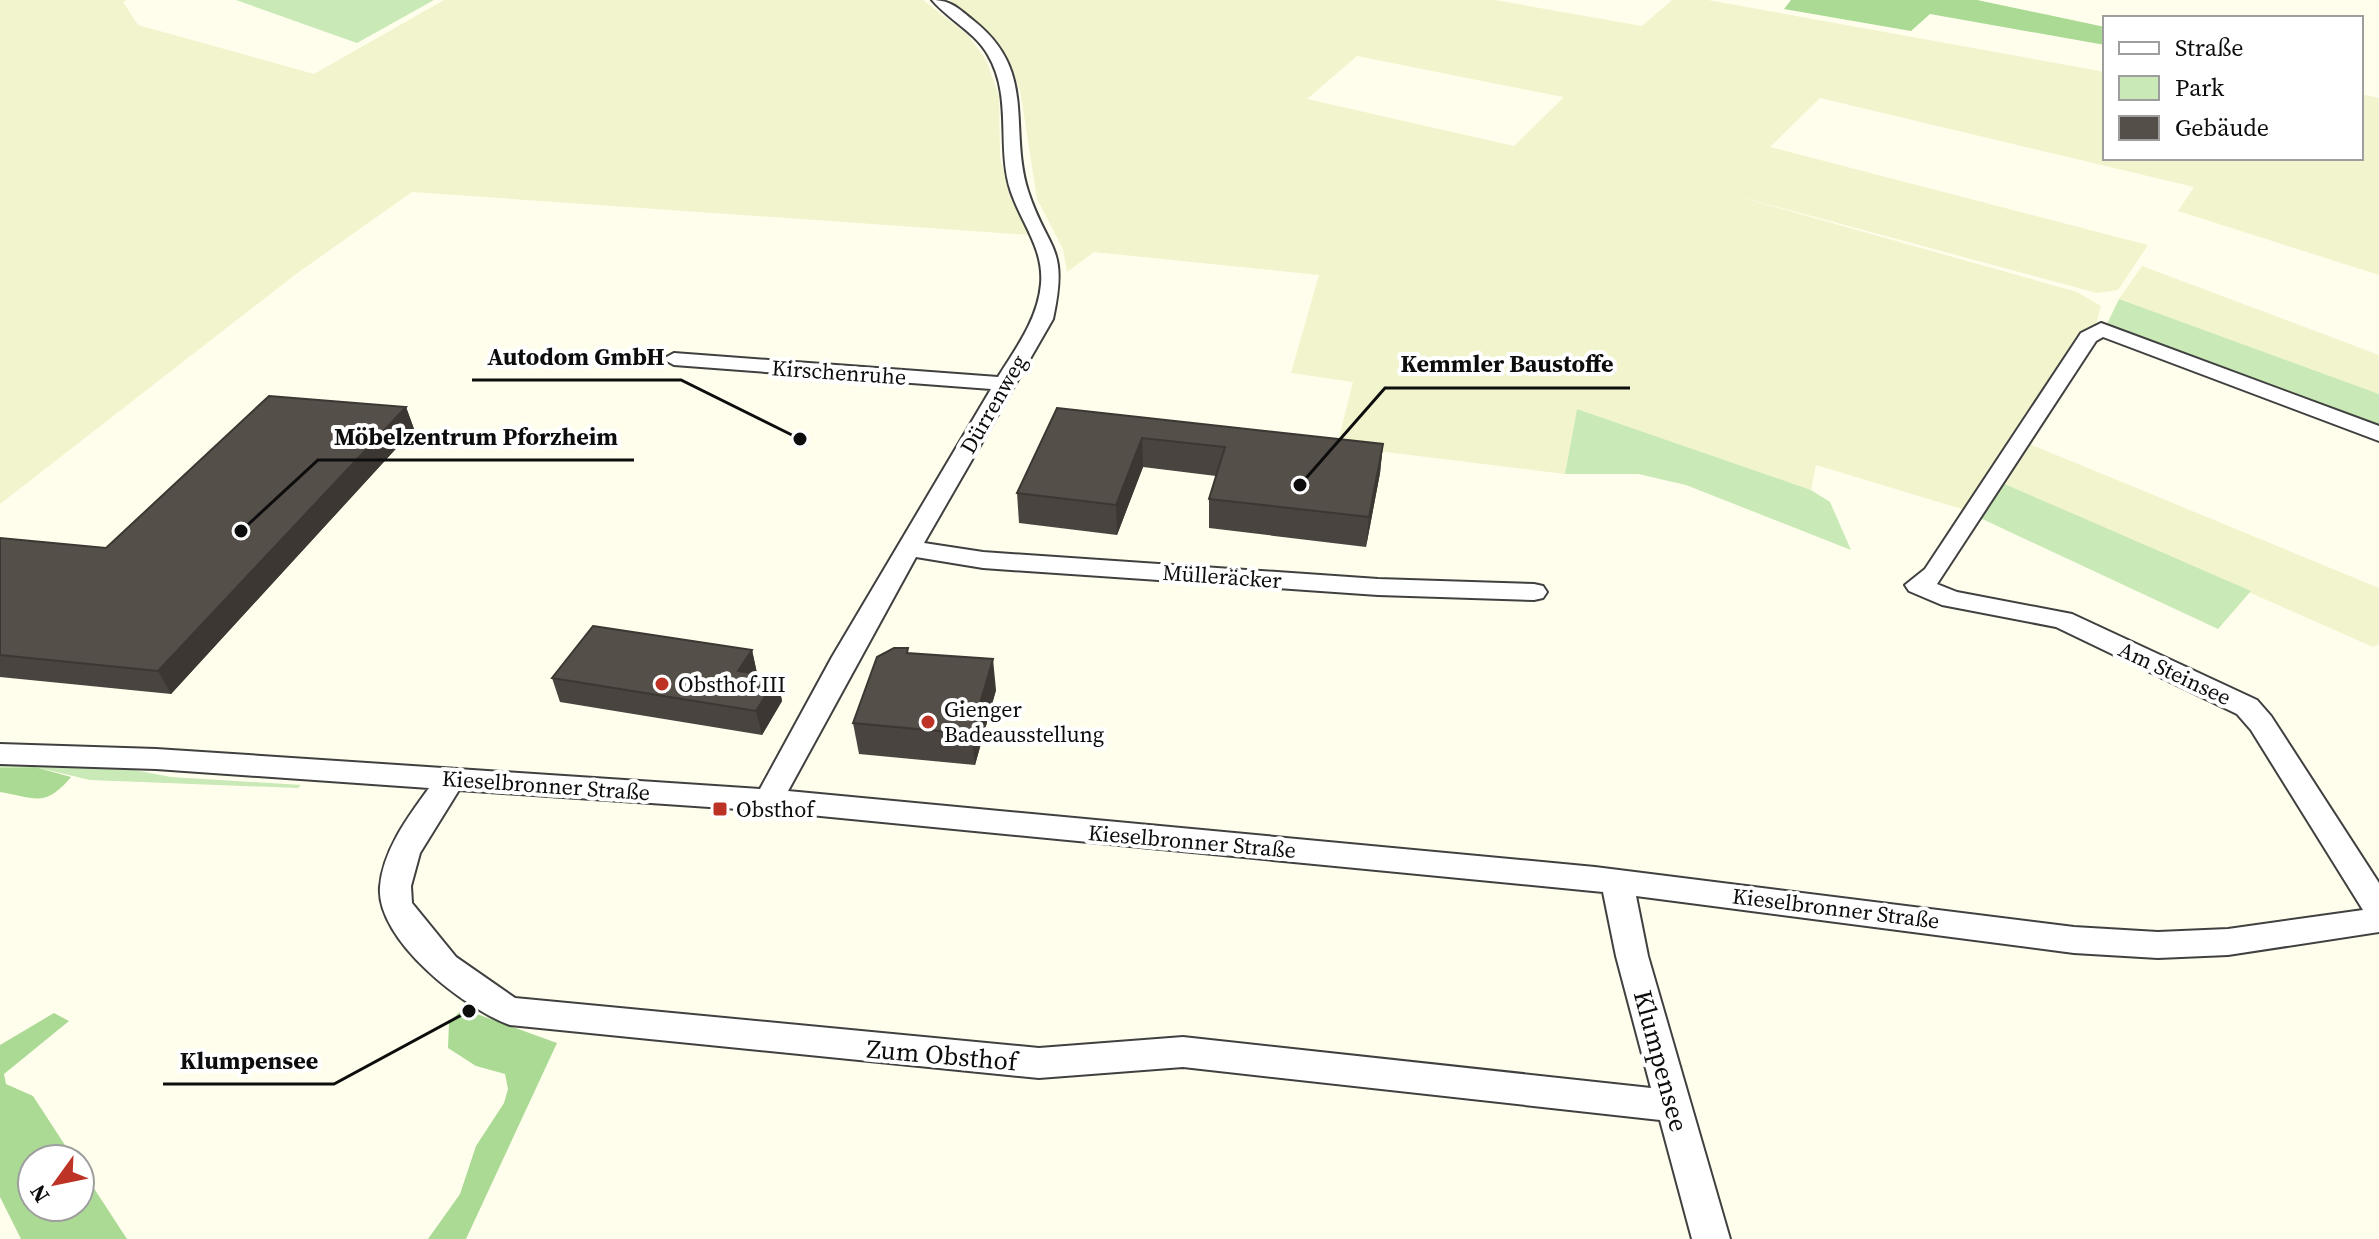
<svg xmlns="http://www.w3.org/2000/svg" width="2379" height="1239" font-family="'Source Serif 4',serif">
<style>
.farmland{fill:#f2f4cd;fill-rule:evenodd}
.green{fill:#c9e9b6}
.forest{fill:#abda95}
.lines{fill:none;stroke-linecap:round;stroke-linejoin:round}
.minor-casing{stroke:#404040;stroke-width:4}
.minor{fill:#fff;fill-rule:evenodd}
.wall{fill:#49443f}
.shaded-wall{fill:#3c3733}
.building{fill:#554f49;stroke:#3c3733;stroke-width:2}
.poi-dot{fill:#bd3325;stroke:#fff;stroke-width:3}
.labels{text-anchor:middle;dominant-baseline:central;stroke-width:8;stroke-linejoin:round;paint-order:stroke}
.street-label{font-size:22px;fill:#0d0d0d;stroke:#fff}
.poi-label{font-size:22px;fill:#0d0d0d;stroke:#fff;text-anchor:start}
.near-street-label{font-size:26px;fill:#0d0d0d;stroke:#fff}
.leader{fill:none;stroke:#0d0d0d;stroke-width:3}
.callout-dot{fill:#0d0d0d;stroke:#fff;stroke-width:3}
.callout-label{font-size:24px;text-anchor:middle;font-weight:bold;fill:#0d0d0d;stroke:#fff;stroke-width:8;stroke-linejoin:round;paint-order:stroke}
</style>
<rect width="100%" height="100%" fill="#fffeec"/>
<!-- farmland -->
<g class="farmland">
<polygon points="0,0 127,0 123,2 138,25 314,74 444,0 923,0 968,35 986,60 999,96 1000,156 1010,197 1030,235 412,192 296,274 0,504"/>
<path d="M950,0H1495L1642,26L1672,0H1708L2105,72V158H2361V94L2379,98V275L2178,211L2194,187L1820,98L1770,147L2148,245L2118,290L2097,293L1726,193L2077,292L2101,306L2095,328L1965,510L1816,465L1811,490L1577,409L1565,474L1337,446L1353,382L1291,373L1319,275L1094,252L1067,272L1063,249L1037,199L1020,90L1008,60ZM1357,56L1563,97V98L1514,146L1307,99Z"/>
<polygon points="2142,266 2379,355 2379,394 2119,299"/>
<polygon points="2025,442 2379,588 2379,644 2373,647 2000,482"/>
</g>
<!-- green -->
<g class="green">
<polygon points="236,0 434,0 357,43"/>
<polygon points="2119,299 2379,394 2379,433 2110,327 2107,324"/>
<polygon points="1577,409 1811,490 1830,502 1851,550 1686,485 1638,474 1565,474"/>
<polygon points="2000,482 2251,591 2218,629 1978,517"/>
<polygon points="0,764 113,766 171,777 301,785 298,788 90,780 35,767 0,768"/>
</g>
<!-- forest -->
<g class="forest">
<polygon points="1791,0 1977,0 2105,27 2105,45 1930,14 1911,31 1784,9"/>
<path d="M35,767L71,777C45,808 36,798 0,792V768Z"/>
<polygon points="463,1009 557,1043 466,1239 428,1239 460,1194 476,1146 504,1103 508,1089 505,1074 476,1066 448,1048 449,1022"/>
<polygon points="54,1013 69,1021 4,1074 6,1084 33,1096 74,1159 32,1159 32,1207 80,1207 80,1167 127,1239 21,1239 0,1197 0,1045"/>
</g>
<g class="lines">
<defs>
<path id="minor" d="M932,0C951,0 959,9 974,21C1038,72 1008,127 1028,191C1048,252 1069,245 1053,319L924,543L983,552L1378,579L1534,584L1543,586L1547,592L1543,598L1534,600L1378,595L983,568L916,557L788,791L1595,867L2074,927L2158,932L2228,929L2363,910L2251,730L2237,714L2056,627L1942,605L1909,591L1905,585L1925,569L2081,333L2101,323L2379,426V441L2103,337L2096,341L1937,584L1957,592L2072,614L2257,700L2271,716L2379,883V932L2228,955L2158,958L2074,953L1636,896L1648,956L1730,1239H1692L1660,1120L1183,1067L1039,1078L510,1025C465,1009 376,940 380,887C383,850 408,817 429,788L156,769L0,764V744L156,749L760,789L832,657L991,389L674,365L663,359L674,353L998,377C1016,348 1038,319 1041,284C1044,249 1022,224 1011,192C996,148 1013,97 988,55C975,32 949,20 932,0ZM459,790L769,811L1603,892L1616,956L1651,1088L1183,1037L1039,1048L515,998L456,957L412,903L411,886L420,853Z"/>
</defs>
<!-- minor casing -->
<use href="#minor" class="minor-casing"/>
<!-- minor -->
<use href="#minor" class="minor"/>
</g>
<!-- wall -->
<g class="wall">
<polygon points="406,407 414,429 171,694 0,677 0,538 106,548"/>
<polygon points="1057,408 1383,444 1380,473 1366,547 1209,528 1209,499 1216,476 1143,467 1117,535 1019,523 1017,493"/>
<polygon points="752,650 757,674 777,677 782,701 762,735 560,702 552,678"/>
<polygon points="909,653 996,690 975,765 859,754 853,723"/>
</g>
<!-- shaded-wall -->
<g class="shaded-wall">
<polygon points="406,407 414,429 171,694 158,671"/>
<polygon points="1142,438 1143,467 1117,535 1116,505"/>
<polygon points="1383,444 1380,473 1366,547 1369,517"/>
<polygon points="752,650 757,673 744,695 738,671"/>
<polygon points="993,659 996,690 975,765 971,734"/>
<polygon points="777,677 782,701 762,735 756,711"/>
</g>
<!-- building -->
<g class="building">
<polygon points="269,396 406,407 158,671 0,655 0,538 106,548"/>
<polygon points="1057,408 1383,444 1369,517 1209,499 1225,447 1142,438 1116,505 1017,493"/>
<polygon points="593,626 752,650 738,671 777,677 756,711 552,678"/>
<polygon points="894,648 908,648 907,653 993,659 971,734 853,723 877,657"/>
</g>
<!-- markers -->
<g class="poi-dot">
<circle cx="662" cy="684" r="8"/>
<circle cx="928" cy="722" r="8"/>
<rect x="712" y="801" width="16" height="16" rx="4"/>
</g>
<g class="labels">
<!-- street labels -->
<g class="street-label">
<text transform="translate(839 372) rotate(4)">Kirschenruhe</text>
<text transform="translate(993 404) rotate(-60)">Dürrenweg</text>
<text transform="translate(1222 576) rotate(4)">Mülleräcker</text>
<text transform="translate(2175 673) rotate(25)">Am Steinsee</text>
<text transform="translate(546 785) rotate(4)">Kieselbronner Straße</text>
<text transform="translate(1192 841) rotate(5)">Kieselbronner Straße</text>
<text transform="translate(1836 908) rotate(7)">Kieselbronner Straße</text>
</g>
<!-- poi labels -->
<g class="poi-label">
<text x="678" y="684">Obsthof III</text>
<text x="944" y="709">Gienger<tspan x="944" dy="25">Badeausstellung</tspan></text>
<text x="736" y="809">Obsthof</text>
</g>
<!-- near-street labels -->
<g class="near-street-label">
<text transform="translate(942 1055) rotate(5)">Zum Obsthof</text>
<text transform="translate(1661 1061) rotate(75)">Klumpensee</text>
</g>
</g>
<!-- callouts -->
<path class="leader" d="M800 439L681 380H472M1300 485L1385 388H1630M241 531L318 460H634M469 1011L334 1084H163"/>
<g class="callout-dot">
<circle cx="800" cy="439" r="8"/>
<circle cx="1300" cy="485" r="8"/>
<circle cx="241" cy="531" r="8"/>
<circle cx="469" cy="1011" r="8"/>
</g>
<g class="callout-label">
<text x="576" y="365">Autodom GmbH</text>
<text x="1507" y="372">Kemmler Baustoffe</text>
<text x="476" y="445">Möbelzentrum Pforzheim</text>
<text x="249" y="1069">Klumpensee</text>
</g>
<!-- legend -->
<rect x="2103" y="16" width="260" height="144" fill="#ffffff" stroke="#9e9e9e" stroke-width="2"/>
<rect x="2119" y="42" width="40" height="12" fill="#ffffff" stroke="#9e9e9e" stroke-width="2"/>
<text x="2175" y="56" font-size="24" fill="#0d0d0d">Straße</text>
<rect x="2119" y="76" width="40" height="24" fill="#c9e9b6" stroke="#9e9e9e" stroke-width="2"/>
<text x="2175" y="96" font-size="24" fill="#0d0d0d">Park</text>
<rect x="2119" y="116" width="40" height="24" fill="#554f49" stroke="#9e9e9e" stroke-width="2"/>
<text x="2175" y="136" font-size="24" fill="#0d0d0d">Gebäude</text>
<!-- north arrow -->
<g transform="translate(56 1183) rotate(237)"><circle r="38" fill="#ffffff" stroke="#9e9e9e" stroke-width="2"/>
<path d="M0-6L14 30L0 20L-14 30Z" fill="#bd3325"/>
<text y="-12" font-size="22" font-weight="bold" text-anchor="middle" fill="#0d0d0d">N</text>
</g>
</svg>
